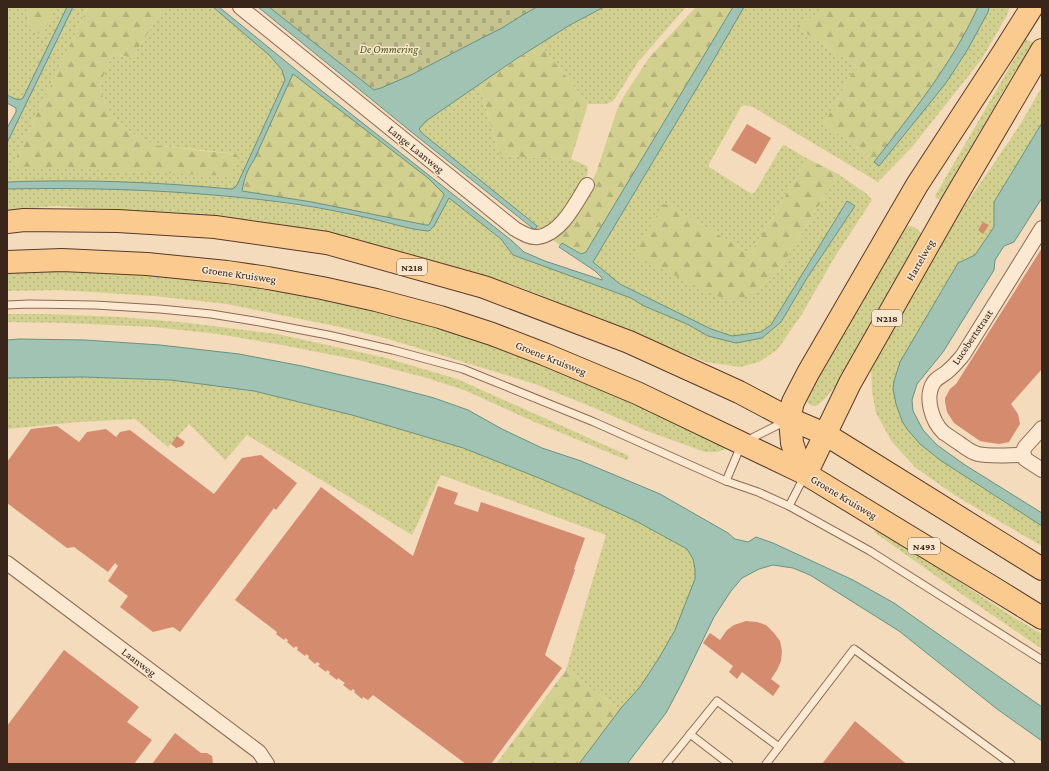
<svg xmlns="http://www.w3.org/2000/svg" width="1049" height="771" font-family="'Crimson Pro',serif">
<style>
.grass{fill:url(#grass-dots)}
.forest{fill:url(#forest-firs)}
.cemetery{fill:url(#cemetery-stones)}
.water{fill:#a1c3b4;stroke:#679281;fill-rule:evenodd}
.building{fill:#d58b6e}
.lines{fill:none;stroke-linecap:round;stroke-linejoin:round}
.service-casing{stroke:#8c6a54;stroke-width:9}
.minor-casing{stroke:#8c6a54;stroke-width:16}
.primary-casing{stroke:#593929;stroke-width:24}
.service{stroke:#fde9d1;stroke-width:7}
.minor{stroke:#fde9d1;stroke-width:14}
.primary{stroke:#fbca8f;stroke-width:22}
.labels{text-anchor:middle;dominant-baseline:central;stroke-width:3;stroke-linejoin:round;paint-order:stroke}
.shield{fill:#f9e6cd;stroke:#735f50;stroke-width:1}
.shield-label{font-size:10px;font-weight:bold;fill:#3a251a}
.park-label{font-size:11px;font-style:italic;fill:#52591f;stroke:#f9e6cd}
.street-label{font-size:11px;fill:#3a251a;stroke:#f9e6cd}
</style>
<defs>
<pattern id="grass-dots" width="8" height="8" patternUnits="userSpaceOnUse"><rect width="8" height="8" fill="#d2d08f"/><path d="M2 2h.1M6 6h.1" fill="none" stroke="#b5b27b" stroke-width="1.8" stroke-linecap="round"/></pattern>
<pattern id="forest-firs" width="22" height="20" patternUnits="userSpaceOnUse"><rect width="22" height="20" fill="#d2d08f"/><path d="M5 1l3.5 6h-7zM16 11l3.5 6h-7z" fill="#b5b27b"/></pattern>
<pattern id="cemetery-stones" width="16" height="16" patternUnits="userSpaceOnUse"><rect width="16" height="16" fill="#c5c490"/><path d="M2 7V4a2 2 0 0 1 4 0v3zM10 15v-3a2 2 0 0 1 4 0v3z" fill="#aaa87c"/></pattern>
</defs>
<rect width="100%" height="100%" fill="#f3dbbc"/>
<!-- grass -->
<g class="grass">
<path d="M7,7H26L30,29L42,35L56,7H67L23,98C18,102 12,97 7,95Z"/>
<path d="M73,7H88L12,166L237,154L155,145L135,135L118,122L107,107L100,90L101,82L112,55C121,53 125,59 133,57L164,7H213L269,55L282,70L285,80L237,185L234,188L231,189C157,182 81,179 7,182V143Z"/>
<polygon points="604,7 686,7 638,62 614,100 607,104 588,104 540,44 570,25"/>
<path d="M744,7H828L798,26V28L856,66L825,122L826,124L830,128L861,150L879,166L946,83L968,49L988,12L989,7H1010L1006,17L981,60L912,147L878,182L753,107L744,105L741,107L709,164V167L747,191L752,194L755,192L782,146L784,145L808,159L752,251L749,253L668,205L747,296L760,287L777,274L838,174L867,194L872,200L834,258L802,314L777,350L759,362L740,367L706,362L517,286L407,254L214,217L56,206L7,210V189C122,186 238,193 351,214C376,218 401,225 425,231L449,197L501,239L513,255L631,298L644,306L687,324L708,336L762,338L781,322L807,278L855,206L847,201L771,325L761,332L732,337L710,329L620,284L593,262L713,61Z"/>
<polygon points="1026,39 1033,43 940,200 936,198 935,196"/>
<polygon points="479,84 498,151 503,156 571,159 587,166 588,170 587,175 577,192 562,217 541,232 536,228 537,226 423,134 419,129 426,121"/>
<polygon points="1042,87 1042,123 994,202 994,227 975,255 958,263 900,362 896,404 902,421 907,429 940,460 1042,526 1042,546 956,496 916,468 892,442 876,413 872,392 871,366 953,223 1018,128"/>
<path d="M911,226L916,228L922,234C902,270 882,306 862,341C851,360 834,395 816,406C810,406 806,403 806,396L905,227Z"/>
<polygon points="51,270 113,271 215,282 303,294 390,315 456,332 510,353 617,396 692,429 728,448 717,452 705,452 647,431 592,407 535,384 385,338 340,327 227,304 154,296 60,290 7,291 7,271"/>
<polygon points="7,314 45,314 120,317 189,323 277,334 386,358 457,379 629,456 627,460 537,423 464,390 427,378 358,360 282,345 218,334 154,327 65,323 7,322"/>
<polygon points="82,377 171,380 254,391 352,415 413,433 463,448 539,478 579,495 634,520 687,549 693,559 695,569 695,579 688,598 675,630 659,658 640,687 620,710 566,670 606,535 441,475 412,535 247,435 225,460 189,424 168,447 135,419 78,422 7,429 7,378"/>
<polygon points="877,528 1013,617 1042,634 1042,649 960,593 874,532"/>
</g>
<!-- forest -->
<g class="forest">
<polygon points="26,7 56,7 42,35 30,29"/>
<path d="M88,7H164L133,57C125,58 121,53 112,55L101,82L100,90L107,107L118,122L135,135L155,145L203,151L237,154L238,158L230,176L12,166Z"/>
<polygon points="696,7 733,7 586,252 581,254 562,243 560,245 550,238 589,187 596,173 617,110 624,96 649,58"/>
<path d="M828,7H978C952,64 912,113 874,162L861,150L830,128L826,124L825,122L856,66L798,28L797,26Z"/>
<polygon points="540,44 588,104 571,159 503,156 498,151 479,84"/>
<path d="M292,73L428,178L444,194V195L429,225H426L312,202L242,191C244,179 247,170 254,160Z"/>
<polygon points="808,159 838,174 777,274 760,287 747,296 729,301 717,296 637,257 635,254 663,204 668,205 749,253 752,251"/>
<polygon points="566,670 620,710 579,764 496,764"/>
</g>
<!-- cemetery -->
<polygon class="cemetery" points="269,7 550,7 380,102 373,90"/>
<!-- water -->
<g class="water">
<path d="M67,7H73L7,143V128L16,112V108L7,103V95C12,97 18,102 23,98Z"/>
<path d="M213,7H219L322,91L511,240L524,252L545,261L602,280V278L595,271L559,247L562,243L581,254L586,252L733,7H744L713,61L593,262L620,284L711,329L732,336L761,332L771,325L847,201L855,206L807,278L781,322L762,338L736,343L708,336L687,324L644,306L631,298L513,255L501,239L449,198L434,226L429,231C411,230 391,223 373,219C347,213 321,208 295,204C200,191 103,187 7,189V182C81,179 157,182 231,189L234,188L237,185L285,80L282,70L269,55ZM293,74L428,178L444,194V195L429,225H426L312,202L242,191C244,179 247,170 254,160Z"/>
<polygon points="258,7 269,7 374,90 381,88 411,75 480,39 502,28 521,16 537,7 604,7 570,25 516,59 426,121 419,129 423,134 537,226 535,230 414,134"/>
<path d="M978,7H989L988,12L968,49L946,83L879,166L874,162C912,113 952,64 978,7Z"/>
<polygon points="1042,123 1042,198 1014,242 1004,246 995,260 994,270 943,352 917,384 912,400 913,411 923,430 937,445 965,465 1042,513 1042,526 940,460 920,444 907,429 902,421 896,404 893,389 894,381 900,362 958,263 975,255 994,227 994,202"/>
<polygon points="19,339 85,340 160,345 239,354 302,366 385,385 434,398 468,410 502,429 542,448 581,461 660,494 728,533 735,539 748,542 756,537 773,543 853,580 894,603 1042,707 1042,741 997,709 899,631 810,575 793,568 773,565 759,569 742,578 731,591 714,617 682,683 666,713 627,764 579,764 621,708 640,687 659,658 675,630 695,579 695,569 693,559 687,549 634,520 579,495 539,478 463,448 413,433 352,415 254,391 171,380 82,377 7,378 7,340"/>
</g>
<!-- building -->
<g class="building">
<polygon points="747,124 771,138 756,164 731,150"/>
<polygon points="983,222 989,225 983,234 978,230"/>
<polygon points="1042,248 1042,369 1011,404 1018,414 1020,424 1009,442 999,444 985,442 980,441 954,423 947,412 945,402 945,398 950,389 956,384"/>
<polygon points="57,426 79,442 87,432 106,429 116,437 120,432 130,430 214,494 242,458 261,455 297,483 276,510 274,508 180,632 173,627 153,632 120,607 128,596 108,581 118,566 115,563 108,572 74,547 67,548 7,503 7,462 31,429"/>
<polygon points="177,436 185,442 182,446 176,448 171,444"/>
<polygon points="438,486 458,493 454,504 478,512 481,502 585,538 574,569 575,570 545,655 562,668 491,764 466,764 373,695 368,700 363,697 362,699 354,692 355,691 353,689 351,691 343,685 345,683 338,678 337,680 329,674 330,672 327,670 326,672 318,666 320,664 317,662 315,664 308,658 309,656 306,654 305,656 297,650 298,648 296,646 294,648 287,642 288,640 285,638 284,640 276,634 277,632 235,600 321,487 413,556"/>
<polygon points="746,621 757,622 766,625 774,633 780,641 782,651 781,661 777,670 771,679 780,686 773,696 742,672 737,679 729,672 733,666 703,643 710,633 720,640 727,630 734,625"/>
<polygon points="64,650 139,707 127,722 152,740 134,764 7,764 7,726"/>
<polygon points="855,721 904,762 907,764 822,764"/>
<polygon points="175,733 201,753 207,753 212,756 213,763 215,764 152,764"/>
</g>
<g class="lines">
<defs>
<g id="service">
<polyline points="7,305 29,304 95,305 160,309 211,314 254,321 328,335 393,350 463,369 594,422 726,481 758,492 789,506 870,551 1042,660"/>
<polyline points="726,481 742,443 786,421"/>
<polyline points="789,506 805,475"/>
<polyline points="690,734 729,764"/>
<polyline points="666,764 717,701 779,747"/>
<polyline points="766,764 854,649 1011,764"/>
</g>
<g id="minor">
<path d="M240,7L515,229C522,233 530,238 538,237C561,234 576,203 587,185"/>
<polyline points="1042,428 1025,447 1023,451 1025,459 1042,470"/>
<path d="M1023,455C1009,455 992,457 978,454C970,452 965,447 959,443C954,440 949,436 944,433C932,422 924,397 934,382C938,377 944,375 948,371C954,366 958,361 963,355L1042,228"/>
<polyline points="7,563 259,752 267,764"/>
</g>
<g id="primary">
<polyline points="7,222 24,220 118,221 215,227 327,243 484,287 629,342 739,392 790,419 825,434 1042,569"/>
<polyline points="7,262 62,260 147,264 227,272 268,278 322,288 376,300 440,317 492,334 544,354 637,393 806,474 995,589 1042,618"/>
<polyline points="806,474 798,461 792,443 790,419 791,410 793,402 808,373 917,185 1003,53 1032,7"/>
<polyline points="806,474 850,383 952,203 1042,50"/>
</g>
</defs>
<!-- service casing -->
<use href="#service" class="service-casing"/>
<!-- minor casing -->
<use href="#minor" class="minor-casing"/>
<!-- primary casing -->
<use href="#primary" class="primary-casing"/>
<!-- service -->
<use href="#service" class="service"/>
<!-- minor -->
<use href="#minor" class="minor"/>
<!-- primary -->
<use href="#primary" class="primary"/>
</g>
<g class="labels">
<!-- shield labels -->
<g class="shield">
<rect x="397" y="259" width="30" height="16" rx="3"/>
<rect x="872" y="310" width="30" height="16" rx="3"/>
<rect x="908" y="538" width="32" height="16" rx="3"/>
</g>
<g class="shield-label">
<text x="412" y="267">N218</text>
<text x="887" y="318">N218</text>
<text x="924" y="546">N493</text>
</g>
<!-- park labels -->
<g class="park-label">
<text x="389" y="49">De Ommering</text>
</g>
<!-- street labels -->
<g class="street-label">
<text transform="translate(416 149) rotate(39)">Lange Laanweg</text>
<text transform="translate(920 260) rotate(-60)">Hartelweg</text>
<text transform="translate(239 274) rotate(8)">Groene Kruisweg</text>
<text transform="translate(972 337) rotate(-56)">Lucebertstraat</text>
<text transform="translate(551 358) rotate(22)">Groene Kruisweg</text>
<text transform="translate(844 497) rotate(31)">Groene Kruisweg</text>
<text transform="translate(139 662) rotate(37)">Laanweg</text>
</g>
</g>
<!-- border -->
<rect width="1049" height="771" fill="none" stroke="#3a251a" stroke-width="16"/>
</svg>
